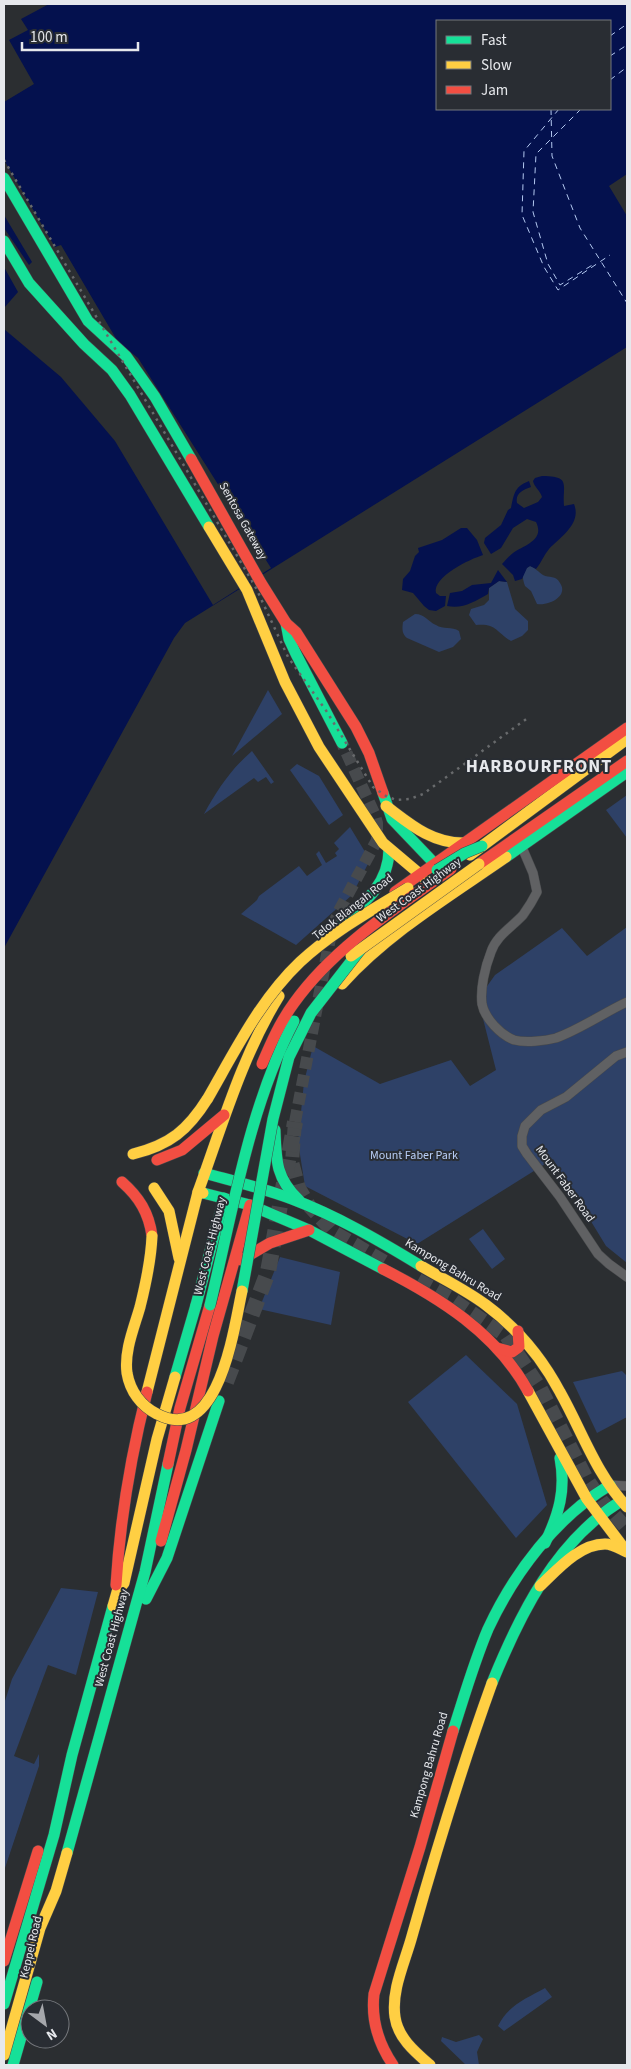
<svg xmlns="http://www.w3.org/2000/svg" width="631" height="2069" font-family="'Source Sans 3',sans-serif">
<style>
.green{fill:#2e4167}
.water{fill:#04114e;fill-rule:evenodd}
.pier{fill:#2b2e31}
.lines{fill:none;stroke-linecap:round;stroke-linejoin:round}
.ferry{stroke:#b3c8f0;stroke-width:1;stroke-dasharray:6 5;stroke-linecap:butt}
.secondary-tunnel{stroke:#474a4d;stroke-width:12;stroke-dasharray:12 6;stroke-linecap:butt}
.primary-tunnel{stroke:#474a4d;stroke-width:14;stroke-dasharray:14 7;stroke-linecap:butt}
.highway-tunnel{stroke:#474a4d;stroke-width:16;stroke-dasharray:16 8;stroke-linecap:butt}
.street-casing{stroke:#47494b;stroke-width:10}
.fast-casing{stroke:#47494b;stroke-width:12}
.slow-casing{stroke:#47494b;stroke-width:12}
.jam-casing{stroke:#47494b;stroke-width:12}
.street{stroke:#606163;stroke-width:9}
.fast{stroke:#16e098;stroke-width:11}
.slow{stroke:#ffcf43;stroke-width:11}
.jam{stroke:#f24e42;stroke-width:11}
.rail{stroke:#686a6c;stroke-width:2.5;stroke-dasharray:2.5 5;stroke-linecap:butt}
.fast-bridge-casing{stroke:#47494b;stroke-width:12;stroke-linecap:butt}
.slow-bridge-casing{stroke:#47494b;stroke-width:12;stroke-linecap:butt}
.jam-bridge-casing{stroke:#47494b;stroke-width:12;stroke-linecap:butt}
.fast-bridge{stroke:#16e098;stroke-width:11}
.slow-bridge{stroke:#ffcf43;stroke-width:11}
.jam-bridge{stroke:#f24e42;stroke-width:11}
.labels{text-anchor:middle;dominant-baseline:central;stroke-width:4;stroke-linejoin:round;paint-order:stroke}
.street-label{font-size:12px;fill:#e6e8ec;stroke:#292d33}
.park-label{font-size:12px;fill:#b9cef6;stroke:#292d33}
.district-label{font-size:18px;font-weight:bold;letter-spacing:1px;fill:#e6e8ec;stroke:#292d33}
</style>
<rect width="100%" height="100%" fill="#2b2e31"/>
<!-- green -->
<g class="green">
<path d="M530,566C536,568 538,572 543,575C549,578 556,575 560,583C569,596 549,606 537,604L531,591L525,586C522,578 521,570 530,566Z"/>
<path d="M499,581L507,582L515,609L528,621V630L522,636L511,641C496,632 496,623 476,625L469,615L471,609L484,605L489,600V588Z"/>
<path d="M415,614C425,614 427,621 436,625C443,630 452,626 459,631L461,639L453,647L439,652L407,638C402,634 402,629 403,622Z"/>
<polygon points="268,690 282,714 232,756"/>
<path d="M252,751L274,782L271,784L266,777L258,782L254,778L204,814C217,790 231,769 252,751Z"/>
<polygon points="297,764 319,776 343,815 329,825 290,770"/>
<polygon points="627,795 627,838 606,810"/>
<polygon points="350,827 370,860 352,895 296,945 241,914 257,900 259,896 299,866 307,876 322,865 316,854 319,851 326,863 337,856 335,853 339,849 334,843"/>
<polygon points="627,927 627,1263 606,1246 553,1159 417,1244 305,1186 298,1142 304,1082 313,1046 380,1084 451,1060 470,1086 496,1070 478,999 495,975 562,928 587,956"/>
<polygon points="483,1229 505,1259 492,1269 469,1239"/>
<polygon points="280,1257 340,1272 331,1325 259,1309"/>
<polygon points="466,1355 517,1404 547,1505 516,1538 408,1402"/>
<polygon points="622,1371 627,1376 627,1417 597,1433 573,1382"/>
<polygon points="61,1588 98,1592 76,1675 48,1665 14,1756 34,1764 39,1754 39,1766 4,1871 4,1704 12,1679"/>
<path d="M545,1988L552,1997L504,2031L498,2026C507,2006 527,1998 545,1988Z"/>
<polygon points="479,2035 483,2039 477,2052 479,2065 466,2065 441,2041 442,2037 456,2042"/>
</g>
<!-- water -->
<g class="water">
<path d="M49,4H627V174L609,186L627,216V347L185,623L174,638L4,948V102L34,84L9,40L28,30L21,19ZM437,21H610V109H437Z"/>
<path d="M542,476C572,476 562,485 564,506L574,504C582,524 560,537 549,549C544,555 541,563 536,569L530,566L527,568L522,579L515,581L513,575L502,564C506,560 509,556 513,553C525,545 545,540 536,522L527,519L513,528L501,548L491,554L484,543L485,538L501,525L508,510L511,508C514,494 514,487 529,481L531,487C523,490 515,493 517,503L524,508L538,502L542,497C540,490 534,487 533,481L535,478Z"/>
<path d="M461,528H467L477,540L483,555C470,559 432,577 436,593L440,596H446L445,606L436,611L429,610L424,606L413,593L402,590L403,579L410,571L415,556L419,552L418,548L442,540Z"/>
<path d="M498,570L507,582L499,581L489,588L488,594C474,602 463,609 447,606L450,593L462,591L472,585L491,583Z"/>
</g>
<!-- pier -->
<polygon class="pier" points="4,160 55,247 61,245 118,342 138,358 271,568 213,605 115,441 61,377 4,329 4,308 18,292 4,267 4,228 29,265 32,262 4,215"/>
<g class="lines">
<!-- ferry -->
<g class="ferry">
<polyline points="610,36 627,24"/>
<polyline points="610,56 627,45"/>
<polyline points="610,80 627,67"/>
<polyline points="551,109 552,156 580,228 627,303"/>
<polyline points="559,109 524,151 522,215 544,267 558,290 610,255"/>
<polyline points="581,109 536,154 533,212 548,264 560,285 594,264"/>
</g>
<!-- secondary-tunnel -->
<polyline class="secondary-tunnel" points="295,1122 332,928 339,911 377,840 377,823 374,813 342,743"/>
<!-- primary-tunnel -->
<g class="primary-tunnel">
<polyline points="295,1122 292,1162 299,1188 310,1207 332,1231 390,1265"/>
<polyline points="418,1280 449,1297 506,1336 541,1389 587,1479 602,1501 627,1529"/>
</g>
<!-- highway-tunnel -->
<polyline class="highway-tunnel" points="226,1382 268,1272 295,1122"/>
<defs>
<g id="street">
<path d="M521,845L533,873L537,892C533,900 528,908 523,915C512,927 496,936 491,952C485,967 480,989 482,1004C485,1019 501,1035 514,1040C525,1043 545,1041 556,1038C581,1029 603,1013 627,1002"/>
<polyline points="627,1052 616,1056 566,1097 541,1110 525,1126 522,1136 522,1146 527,1154 560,1197 598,1254 609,1264 627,1277"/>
<polyline points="610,1485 627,1486"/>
</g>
<g id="fast">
<polyline points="4,178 88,321 126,356 155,397 191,459"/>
<polyline points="4,241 29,283 84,344 112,370 130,395 209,527"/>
<polyline points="286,623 289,639 296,654 342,743"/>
<polyline points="383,793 392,819 434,863 439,872"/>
<polyline points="506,857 627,772"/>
<path d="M343,921C367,901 389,882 389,849"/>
<path d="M275,1130C276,1160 276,1179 299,1200"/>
<path d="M204,1173C233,1181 263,1188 292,1199C337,1216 380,1241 421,1266"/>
<polyline points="203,1193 250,1205 309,1230 383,1269"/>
<polyline points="175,1377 196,1305"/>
<path d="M545,1543C559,1514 566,1490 560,1458"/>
<polyline points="146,1599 167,1558 219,1401"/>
<path d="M492,1683C520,1614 556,1541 621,1501"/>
<path d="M453,1731C464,1697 474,1662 488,1629C514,1573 556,1517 610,1485"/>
<polyline points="67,1853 145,1572 168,1464"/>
<polyline points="4,2004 54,1835 72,1755 113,1606"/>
<polyline points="13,2065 37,1982"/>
</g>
<g id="slow">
<polyline points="209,527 247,590 285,682 319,747 383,843 428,881"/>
<path d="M386,806C410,824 431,843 463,843"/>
<polyline points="470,855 627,739"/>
<path d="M342,984C388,933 450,896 506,857"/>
<path d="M133,1154C170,1145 188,1130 208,1098"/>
<polyline points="154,1188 169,1211 179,1258"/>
<path d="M203,1193L198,1192C222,1126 242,1056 279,996"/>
<path d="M421,1266C443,1279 466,1290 486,1305C517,1328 542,1358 560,1392C582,1431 596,1474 627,1507"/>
<polyline points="528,1391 587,1499 627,1552"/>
<polyline points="147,1392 198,1192"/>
<path d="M540,1586C557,1570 579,1544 605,1544C613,1544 620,1549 627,1552"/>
<polyline points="113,1606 117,1592 124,1583 157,1439 175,1377"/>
<polyline points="4,2055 40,1928 56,1891 67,1853"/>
<path d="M430,2065C415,2052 398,2038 395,2017C391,1990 405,1962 412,1936C436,1851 462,1766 492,1683"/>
</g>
<g id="jam">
<polyline points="191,459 261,583 286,623 296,632 356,727 369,753 383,793"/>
<polyline points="479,864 627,761"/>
<polyline points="395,892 627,728"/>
<polyline points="157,1160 182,1150 224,1115"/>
<path d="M122,1182C139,1197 149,1213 152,1236"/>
<polyline points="241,1260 270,1243 309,1230"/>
<path d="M383,1269C440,1298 496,1333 528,1391"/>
<polyline points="497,1348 512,1352 519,1347 518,1331"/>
<polyline points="168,1464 180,1408 210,1305"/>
<polyline points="161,1541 186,1450 213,1336 250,1205"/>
<path d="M116,1585C120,1520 131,1455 147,1392"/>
<polyline points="4,1961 38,1851"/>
<path d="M393,2065C378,2043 371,2021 374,1994L420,1847L453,1731"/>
</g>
</defs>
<!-- street casing -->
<use href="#street" class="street-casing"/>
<!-- fast casing -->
<use href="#fast" class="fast-casing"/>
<!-- slow casing -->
<use href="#slow" class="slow-casing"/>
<!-- jam casing -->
<use href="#jam" class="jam-casing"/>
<!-- street -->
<use href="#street" class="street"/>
<!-- fast -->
<use href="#fast" class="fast"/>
<!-- slow -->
<use href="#slow" class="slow"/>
<!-- jam -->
<use href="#jam" class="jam"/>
<!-- rail -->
<polyline class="rail" points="4,160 256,588 288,657 327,712 373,787 386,796 396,800 410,799 423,794 529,717"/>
<defs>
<g id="fast-bridge">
<polyline points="437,870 465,853 482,846"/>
<polyline points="242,1291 273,1119 289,1057 311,1013 360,950"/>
<polyline points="196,1305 224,1198"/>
<path d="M210,1305C233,1210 249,1108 294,1021"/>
</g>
<g id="slow-bridge">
<polyline points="351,956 479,864"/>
<path d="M208,1098C235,1051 260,1000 300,962C332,932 371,911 408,888"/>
<path d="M152,1236C151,1260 146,1283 140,1307C134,1328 124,1351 127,1373C130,1391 141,1406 157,1414C219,1447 234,1327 242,1291"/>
</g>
<path id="jam-bridge" d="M262,1064C271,1043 280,1022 294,1003C334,947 396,908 451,869"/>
</defs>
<!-- fast-bridge casing -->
<use href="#fast-bridge" class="fast-bridge-casing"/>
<!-- slow-bridge casing -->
<use href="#slow-bridge" class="slow-bridge-casing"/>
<!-- jam-bridge casing -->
<use href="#jam-bridge" class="jam-bridge-casing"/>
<!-- fast-bridge -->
<use href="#fast-bridge" class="fast-bridge"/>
<!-- slow-bridge -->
<use href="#slow-bridge" class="slow-bridge"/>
<!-- jam-bridge -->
<use href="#jam-bridge" class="jam-bridge"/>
</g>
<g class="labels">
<!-- street labels -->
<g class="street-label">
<text transform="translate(243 521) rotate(61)">Sentosa Gateway</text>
<text transform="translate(419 890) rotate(-36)">West Coast Highway</text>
<text transform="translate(353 907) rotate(-38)">Telok Blangah Road</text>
<text transform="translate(565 1184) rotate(54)">Mount Faber Road</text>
<text transform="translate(210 1246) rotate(-76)">West Coast Highway</text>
<text transform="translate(453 1270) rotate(31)">Kampong Bahru Road</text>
<text transform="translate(112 1638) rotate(-75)">West Coast Highway</text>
<text transform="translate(429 1765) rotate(-74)">Kampong Bahru Road</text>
<text transform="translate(31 1947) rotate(-77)">Keppel Road</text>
</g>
<!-- park labels -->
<g class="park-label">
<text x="414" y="1155">Mount Faber Park</text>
</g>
<!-- district labels -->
<g class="district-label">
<text x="539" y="766">HARBOURFRONT</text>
</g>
</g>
<!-- border -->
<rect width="631" height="2069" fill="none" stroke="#e6e8ec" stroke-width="10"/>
<!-- legend -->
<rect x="436" y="20" width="175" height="90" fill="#292d33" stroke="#75787d"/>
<rect x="446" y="36" width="25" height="8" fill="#16e098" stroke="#75787d"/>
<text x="481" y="45" font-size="15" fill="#e6e8ec">Fast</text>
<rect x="446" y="61" width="25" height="8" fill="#ffcf43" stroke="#75787d"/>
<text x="481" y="70" font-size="15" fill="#e6e8ec">Slow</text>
<rect x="446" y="86" width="25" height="8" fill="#f24e42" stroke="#75787d"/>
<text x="481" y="95" font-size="15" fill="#e6e8ec">Jam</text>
<!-- north arrow -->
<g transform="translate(45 2024) rotate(148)"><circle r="24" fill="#292d33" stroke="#75787d"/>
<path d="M0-4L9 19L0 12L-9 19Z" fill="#a5a7ab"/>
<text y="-8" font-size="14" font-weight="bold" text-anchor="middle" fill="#e6e8ec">N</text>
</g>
<!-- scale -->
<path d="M22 42v8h116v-8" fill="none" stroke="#e6e8ec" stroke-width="2.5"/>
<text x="30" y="42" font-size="15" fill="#e6e8ec" stroke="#292d33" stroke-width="4" paint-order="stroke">100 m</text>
</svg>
